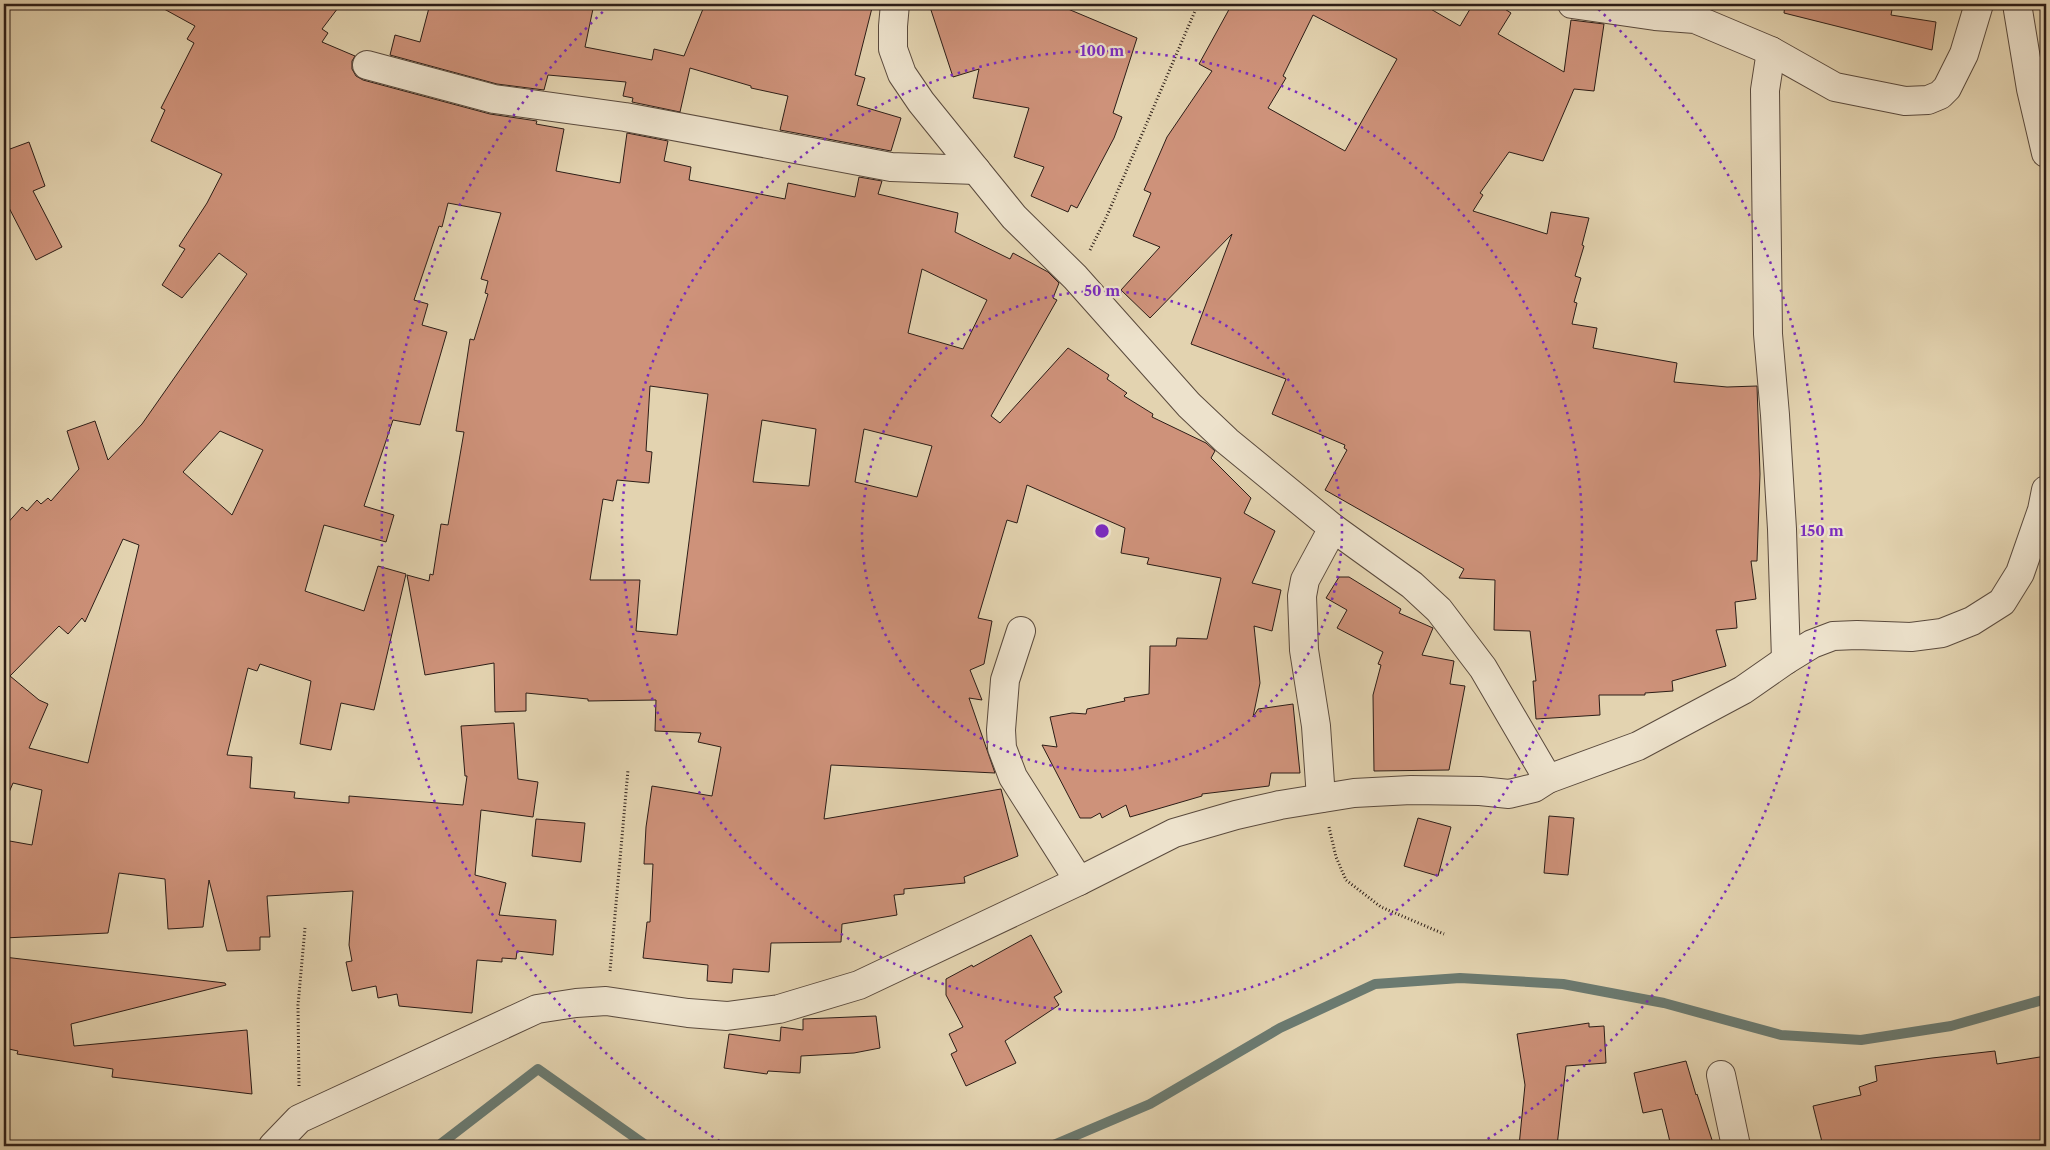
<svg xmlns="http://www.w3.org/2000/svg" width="2050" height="1150" font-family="'Libre Caslon Text',serif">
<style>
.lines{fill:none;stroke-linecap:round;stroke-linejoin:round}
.stream{stroke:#6b7a70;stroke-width:10}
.building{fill:#ce927a;stroke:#2c1d17;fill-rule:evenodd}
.street-casing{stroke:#5a4a3d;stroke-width:30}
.path{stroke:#2c1d17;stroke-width:3;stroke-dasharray:1 2.5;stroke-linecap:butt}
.street{stroke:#ede2cc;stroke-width:28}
.ring{fill:none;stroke:#7b2cbf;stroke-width:2.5;stroke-dasharray:2.5 5}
.centre{fill:#7b2cbf;stroke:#ede2cc;stroke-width:2.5}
.ring-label{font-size:15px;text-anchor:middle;font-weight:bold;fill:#7b2cbf;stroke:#ede2cc;stroke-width:4.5;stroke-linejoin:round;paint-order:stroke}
</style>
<rect width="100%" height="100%" fill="#e3d3b0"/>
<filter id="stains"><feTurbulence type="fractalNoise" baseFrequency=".004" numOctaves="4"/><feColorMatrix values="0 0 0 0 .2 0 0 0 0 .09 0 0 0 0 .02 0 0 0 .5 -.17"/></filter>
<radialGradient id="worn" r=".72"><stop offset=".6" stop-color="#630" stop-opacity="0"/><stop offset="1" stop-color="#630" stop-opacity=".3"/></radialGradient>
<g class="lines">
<!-- stream -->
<g class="stream">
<polyline points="438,1146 538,1069 647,1146"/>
<polyline points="1051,1146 1150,1104 1280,1028 1375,984 1460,978 1563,984 1664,1003 1781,1035 1861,1040 1951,1026 2046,999"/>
</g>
</g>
<!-- building -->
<g class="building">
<path d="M155,4H341L322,29L328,33L322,42L355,56L352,61V69L356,76L363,80L490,114L537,121L536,124L564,129L556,171L620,183L627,133L668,141L664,161L691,167L689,180L785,199L788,183L855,197L859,177L882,181L878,194L958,213L955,232L1010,259L1013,253L1048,272L1059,283L1053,298L1057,300L991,416L1000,423L1068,348L1109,375L1107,379L1127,393L1124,396L1153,414L1152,417L1206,443L1215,451L1211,458L1251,498L1244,513L1275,531L1252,583L1281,590L1272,631L1254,626L1260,683L1253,717L1258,709L1293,704L1300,773H1271L1269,786L1202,794V796L1130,817L1126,805L1102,818L1100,813L1091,818H1080L1042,745L1057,747L1050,717L1072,713L1086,714L1087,709L1125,701L1124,698L1149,694L1150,646H1176L1177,638L1207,639L1221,578L1147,564L1149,558L1121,553L1125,528L1027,485L1017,523L1007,520L978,618L992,621L984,664L970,670L982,700L969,698L995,773L831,765L824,819L1001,789L1018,856L964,877L965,883L904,889V894L894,895L897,915L842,924L841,942L771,943L769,972L733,969L732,983L707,981L708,965L643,958L647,922H650L653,864H644L646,827L652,786L712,796L721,747L698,742L701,733L655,731L656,700L588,701V699L526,693V711L495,712L494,663L425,675L407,575L429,581L430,574L433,575L441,524L448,525L464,432L456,431L470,339L474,340L488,294L485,293L488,281L481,279L501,213L448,203L442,227L439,226L414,300L428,304L422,325L447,332L420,425L393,420L364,506L394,515L386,542L324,525L305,591L364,611L378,566L406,574L374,710L341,703L331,750L300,744L311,681L260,664L257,671L248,668L227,755L252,757L250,788L295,792L294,798L349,803V796L463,805L467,776H465L461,726L514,723L518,779L538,782L533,817L481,810L475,875L506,883L499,915L556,920L553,955L517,951L516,959L502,958V962L477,960L472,1013L399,1006L397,994L378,998L376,986L352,991L346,962L352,961L349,945L353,891L267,896L270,937H260V950L227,951L209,880L203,927L168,929L165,879L119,873L108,933L4,938V840L32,845L42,790L13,783L4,804V527L22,507L27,511L37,500L41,504L48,498L51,501L79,469L67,431L95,421L108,460L142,424L247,274L219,253L182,298L162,285L185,249L179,246L207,203L222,174L151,141L165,110L161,108L194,43L187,39L195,26ZM922,269L987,300L963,349L908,333ZM650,386L708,394L677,635L636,631L640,580H590L603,499L613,501L617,480L649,483L652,452L646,451ZM762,420L816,429L809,486L753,482ZM864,429L932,446L917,497L855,482ZM220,431L263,450L232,515L183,472ZM123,539L139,545L88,763L29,748L48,704L39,700L10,676L59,626L68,634L82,618L85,622Z"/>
<polygon points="430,4 594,4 585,47 652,60 654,49 684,56 705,4 873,4 855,75 865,78 857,105 901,118 891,151 780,130 788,96 751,88 751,86 690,68 680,112 632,102 633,98 623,96 626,82 548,75 544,90 497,84 390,55 395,35 420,42"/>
<polygon points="929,4 1069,4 1068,9 1137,38 1113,113 1122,117 1114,138 1077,208 1071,205 1068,212 1031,196 1044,167 1014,157 1029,108 973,98 979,69 953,77"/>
<path d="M1232,4H1422L1460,26L1473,4H1497L1511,13L1498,34L1564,72L1571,20L1604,24L1594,91L1574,89L1543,161L1509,152L1480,193L1483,195L1473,211L1547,234L1551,212L1589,218L1582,245L1584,246L1575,276L1581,278L1574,302L1577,303L1572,324L1597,328L1593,348L1677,363L1674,382L1727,387L1757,386L1760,474L1757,561H1751L1756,599L1735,602L1737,628L1716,630L1726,666L1672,681L1673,691L1645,693V695H1599L1600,715L1536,719L1533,681H1536L1530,631L1494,630L1495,580L1459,578L1464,569L1325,490L1347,450L1344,448L1345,445L1272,414L1286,379L1191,344L1232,234L1150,318L1121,290L1160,247L1133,236L1151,193L1144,190L1167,137L1212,71L1199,64ZM1313,15L1397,59L1345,151L1268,108L1286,78L1283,76Z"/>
<polygon points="1785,4 1893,4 1891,15 1936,22 1932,50 1784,13"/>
<polygon points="4,138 10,149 29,142 45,186 33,191 62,247 36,260 6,202 4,203"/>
<polygon points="1339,577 1349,577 1401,609 1399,613 1433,628 1422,655 1454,661 1450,684 1465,686 1449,770 1374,771 1373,695 1381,665 1378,664 1383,652 1337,628 1347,610 1326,598"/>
<polygon points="1549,816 1574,818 1568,875 1544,873"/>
<polygon points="1418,818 1451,827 1438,876 1404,866"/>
<polygon points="536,819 585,823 581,862 532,856"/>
<polygon points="1031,935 1062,992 1054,997 1059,1005 1005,1041 1016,1063 966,1086 951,1054 957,1051 949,1034 963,1027 946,995 946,979 972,965 973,967"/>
<polygon points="4,957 225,983 226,985 71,1024 74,1046 247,1030 252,1094 112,1077 113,1069 17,1054 18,1051 4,1048"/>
<polygon points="876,1016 880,1048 854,1053 801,1056 800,1073 768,1071 767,1074 724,1068 729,1034 780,1041 781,1027 803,1030 803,1019"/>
<polygon points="1589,1023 1589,1027 1604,1026 1606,1063 1566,1066 1557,1146 1519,1146 1525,1085 1517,1034"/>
<polygon points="1995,1051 1997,1064 2046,1056 2046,1146 1823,1146 1813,1106 1861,1095 1859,1087 1877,1081 1875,1066 1932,1058"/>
<polygon points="1686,1061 1696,1095 1697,1094 1714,1146 1671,1146 1662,1109 1643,1113 1634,1073"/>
</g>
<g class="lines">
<defs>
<g id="street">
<polyline points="895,4 893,26 893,49 902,74 921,102 1014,217 1075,277 1189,405 1227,441 1333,528 1412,585 1439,610 1483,668 1548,779"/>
<polyline points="1572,4 1655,16 1695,19 1771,51 1835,87 1905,101 1928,100 1940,95 1947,88 1964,54 1979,4"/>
<polyline points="2017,4 2031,89 2046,153"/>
<polyline points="1771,51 1765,90 1768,334 1775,415 1782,529 1786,660"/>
<polyline points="367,65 494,99 625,117 891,167 976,170"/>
<polyline points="1021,631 1005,680 1001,730 1002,748 1013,777 1079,881"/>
<polyline points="1321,798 1316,726 1304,650 1302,596 1305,580 1333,528"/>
<polyline points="1721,1075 1736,1146"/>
<polyline points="273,1146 299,1119 537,1009 576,1003 606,1001 688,1013 727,1016 779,1009 859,985 1079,881 1174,833 1236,815 1280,805 1354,793 1411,790 1480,791 1509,794 1534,788 1548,779 1638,746 1743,690 1786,660 1812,644 1833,636 1857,635 1911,637 1942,633 1972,621 2002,602 2020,573 2042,510 2046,490"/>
</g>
</defs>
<!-- street casing -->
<use href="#street" class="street-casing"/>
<!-- path -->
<g class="path">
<polyline points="1090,250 1106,218 1198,4"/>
<polyline points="1329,827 1336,857 1346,880 1381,907 1444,934"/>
<polyline points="610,971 628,770"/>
<polyline points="299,1086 298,1005 305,928"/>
</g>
<!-- street -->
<use href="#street" class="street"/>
</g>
<!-- distance rings -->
<g class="ring">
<circle cx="1102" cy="531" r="240"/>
<circle cx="1102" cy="531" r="480"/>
<path d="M726 1145A720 720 0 0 1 611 4M1593 4A720 720 0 0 1 1478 1145"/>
</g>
<circle cx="1102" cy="531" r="8" class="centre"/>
<g class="ring-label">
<text x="1102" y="56">100 m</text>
<text x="1102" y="296">50 m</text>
<text x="1822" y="536">150 m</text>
</g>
<!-- margin -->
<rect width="2050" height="1150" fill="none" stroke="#e3d3b0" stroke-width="20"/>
<rect x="5" y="5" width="2040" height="1140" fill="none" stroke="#2c1d17" stroke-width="2.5"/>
<rect x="10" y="10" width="2030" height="1130" fill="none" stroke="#2c1d17"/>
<rect width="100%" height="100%" filter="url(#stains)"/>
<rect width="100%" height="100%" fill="url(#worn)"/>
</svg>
